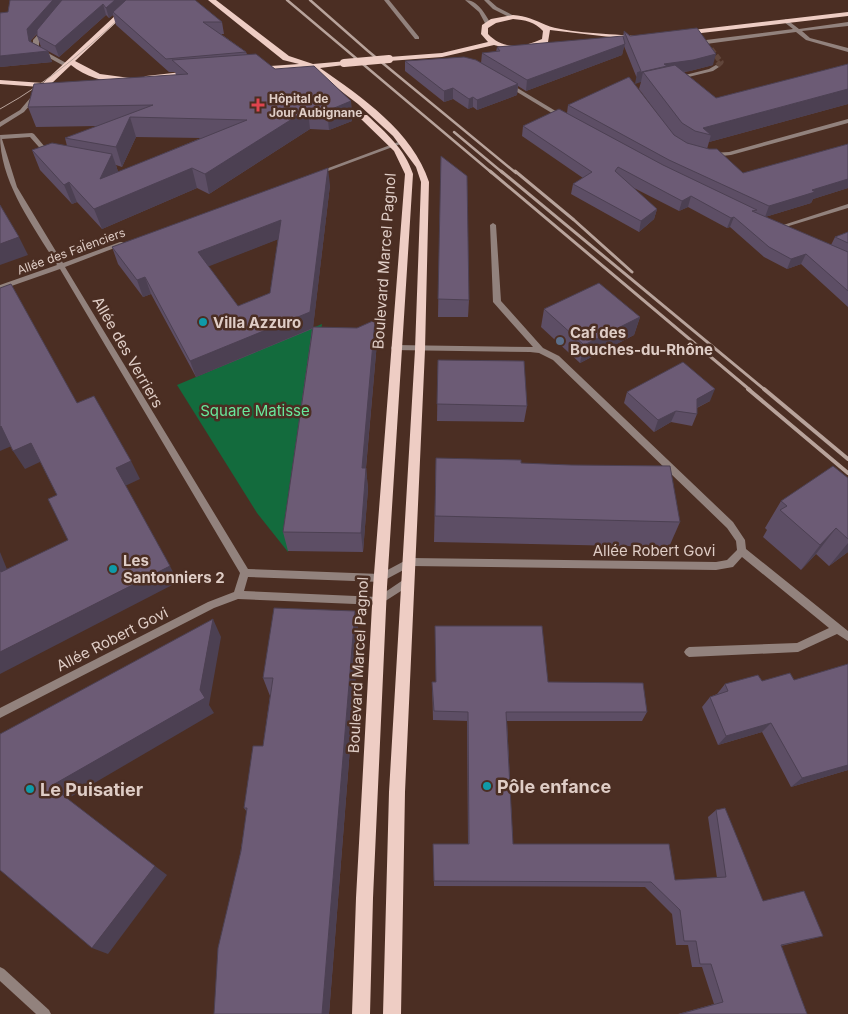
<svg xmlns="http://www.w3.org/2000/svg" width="848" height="1014" font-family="Inter,sans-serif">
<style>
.green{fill:#136b3d}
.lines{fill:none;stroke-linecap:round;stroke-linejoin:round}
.minor-tunnel{stroke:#61463b;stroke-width:5.5;stroke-dasharray:5.5 2.5;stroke-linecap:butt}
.minor{fill:#92827d;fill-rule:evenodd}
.major{fill:#eecdc4;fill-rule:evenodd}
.tram{stroke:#b8a39b;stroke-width:1}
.rail-far2{stroke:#b8a39b;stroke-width:2.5}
.rail-far1{stroke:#b8a39b;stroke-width:3}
.rail{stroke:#b8a39b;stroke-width:4}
.major-bridge{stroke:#eecdc4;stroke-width:8}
.wall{fill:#5d4e65;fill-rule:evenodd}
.shaded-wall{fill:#4c4052}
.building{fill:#6c5b75;stroke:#4c4052;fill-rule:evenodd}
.health-dot{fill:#e0444e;stroke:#4b2e23;stroke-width:2}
.culture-dot{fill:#0f9aa8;stroke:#4b2e23;stroke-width:2}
.service-dot{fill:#5c6f8a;stroke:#4b2e23;stroke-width:2}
.labels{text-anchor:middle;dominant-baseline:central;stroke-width:5;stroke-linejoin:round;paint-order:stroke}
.far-poi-label{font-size:12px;font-weight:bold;fill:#dfcdc6;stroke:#4b2e23;text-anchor:start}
.far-street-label{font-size:12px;fill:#dfcdc6;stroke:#4b2e23}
.street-label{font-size:15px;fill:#dfcdc6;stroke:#4b2e23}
.poi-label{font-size:15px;font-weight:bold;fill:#dfcdc6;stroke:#4b2e23;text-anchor:start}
.park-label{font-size:15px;fill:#68e89b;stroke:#4b2e23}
.near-poi-label{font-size:18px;font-weight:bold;fill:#dfcdc6;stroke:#4b2e23;text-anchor:start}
</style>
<rect width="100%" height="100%" fill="#4b2e23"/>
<!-- green -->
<polygon class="green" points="322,324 288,552 257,513 177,385"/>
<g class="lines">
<!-- minor-tunnel -->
<polyline class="minor-tunnel" points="711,49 721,62 716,67"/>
<!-- minor -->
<g class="minor">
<polygon points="384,0 389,0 419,37 419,39 415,39"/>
<path d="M465,0C478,0 485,14 491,24L490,25H486L479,12Z"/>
<polygon points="484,0 489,0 497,7 516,17 511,18 493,9"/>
<polygon points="786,19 799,29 848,22 848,26 802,31 810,38 848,48 848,52 806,40 796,32 706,44 703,42 706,40 793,29 784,22 783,21"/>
<polygon points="43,29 48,30 39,40 39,48 68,64 68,66 64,66 33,49 33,40"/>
<polygon points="716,65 719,67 713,71 676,80 673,78 709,69"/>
<polygon points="509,83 564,116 565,117 560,118 507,86 507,84"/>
<polygon points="37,90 42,91 24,112 0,127 0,122 20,110"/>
<polygon points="848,119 848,123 731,155 712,157 709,155 712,153 729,152"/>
<path d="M32,133L34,134L50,153V155H46L30,137L2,139L17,187L63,263L120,242H122L125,244L65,267L248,569L380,574L410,558L716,562L727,560L737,550L736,541L727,528L553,360L539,353L530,352L392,350L391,348L392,346L395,345L533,347L493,302L490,225L493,223L496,225L501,301L543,348L559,356L733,522L745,540L746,549L848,631V641L837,634L798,652L689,657L686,655L684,652L686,649L689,647L797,643L829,628L742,557L733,567L716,570L411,566L381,582L248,577L244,591L378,597L406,578L409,577L412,578L414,581L412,584L379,605L238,599L214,608L0,718V708L208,602L234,592L240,573L60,269L0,290V285L57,265C33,225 0,183 0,135Z"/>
<polygon points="401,141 406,142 320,174 315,173"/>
<polygon points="848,204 848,208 779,229 775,229 774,228"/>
<polygon points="0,967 4,969 49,1010 51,1014 36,1014 0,981"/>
</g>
<!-- major -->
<g class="major">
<path d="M132,0H140L75,61L100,74L130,78H133V82C112,85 87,78 71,65L51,84L54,86L53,88L0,84V80L43,83Z"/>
<path d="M208,0H216L289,56L313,64L347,61L348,63L344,65L320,68C362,97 413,132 429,182L425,350L405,792L401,1014H383L389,792L415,350L421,182L416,167L393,136L358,104L311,68L253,71L252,69L256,67L299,64L283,60Z"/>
<polygon points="848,12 848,16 684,35 680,33 684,31"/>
<path d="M513,15C526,16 535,20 546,25C565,33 614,34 636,36L640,38L636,40L550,30L548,42L531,49L516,51L494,45L442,57L389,61L385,59L389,57L442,53L488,42L481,34L482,25L491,19ZM513,19C525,20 535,22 543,31L542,39C523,48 503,50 488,34V28L496,23Z"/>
<polygon points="191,71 194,71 194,75 146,80 142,78 146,76"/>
<path d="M361,115H367C386,133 405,149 413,174L387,587L373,898L370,1014H352L356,898L373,587L405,174L394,151L361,119Z"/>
</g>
<!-- tram -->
<path class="tram" d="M0,109C53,80 96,41 139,0"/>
<!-- rail-far2 -->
<g class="rail-far2">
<polyline points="287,0 492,173"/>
<polyline points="310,0 368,51 516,173"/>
<polyline points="454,132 503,173"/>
</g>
<!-- rail-far1 -->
<g class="rail-far1">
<polyline points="490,171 750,390"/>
<polyline points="501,171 765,390"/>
<polyline points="515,171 574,220 632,272"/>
</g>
<!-- rail -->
<g class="rail">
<polyline points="748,389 848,473"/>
<polyline points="764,389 848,459"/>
</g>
<!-- major-bridge -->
<polyline class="major-bridge" points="344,63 389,59"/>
</g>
<!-- wall -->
<g class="wall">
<path d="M10,0H195L222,22L224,34H221L246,52L247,54L275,69L351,101L352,121L329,130L310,129L209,194L197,188L102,229L77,202L72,204L40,170L32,150L67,146L65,138L98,126L36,127L28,107L176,75L175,72H169L116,25L113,15L109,18L106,15L59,57L48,51L52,62L0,67V13L8,12ZM37,34V36L41,47L31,42V40ZM136,137L201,138L118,172L116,165L122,167Z"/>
<polygon points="624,31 630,36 713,65 690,71 684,72 716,98 848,64 848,104 709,142 707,149 743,173 848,144 848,188 813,199 811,203 765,217 756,213 831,245 835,237 848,232 848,307 801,264 787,269 764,257 730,227 727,228 688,207 679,211 632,187 657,209 654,219 639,232 571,194 573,184 583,178 522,136 523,126 567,113 568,105 659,116 639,89 641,82 636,76 624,46 622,55 526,91 518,86 517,95 477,110 473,107 468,109 453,99 444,102 405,71 405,61 481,63 482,53 496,52 497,47 623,37"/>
<polygon points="441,156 469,300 468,317 438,317"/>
<path d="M330,185L313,327L377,342L366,468L368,489L363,552L288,551L283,532L312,329L196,377L151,294L143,297L118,264L112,247ZM278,239L270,293L238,306L208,266Z"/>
<polygon points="544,309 640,317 634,335 580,363 541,327"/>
<polygon points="438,360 527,406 524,422 437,421"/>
<polygon points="627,392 710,401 697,408 697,414 692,426 671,422 654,432 624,403"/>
<polygon points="436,458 521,463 680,522 669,547 434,542"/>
<polygon points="848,478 848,552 829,566 816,554 801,570 763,537 767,530 765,528 781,501"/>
<polygon points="355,611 359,634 329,1014 214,1014 247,812 244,808 263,746 270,696 263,678"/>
<polygon points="435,626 548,682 647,712 642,721 507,721 513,844 675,880 717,878 708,817 716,810 763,901 823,936 811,939 781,946 807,1014 678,1014 714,1004 702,967 692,967 688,945 676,945 672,914 645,887 434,886 433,844 468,844 467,721 433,720 432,682 436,682"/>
<polygon points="848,664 848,770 791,787 762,732 718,745 702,707 710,697 717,694 725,684 794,680"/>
</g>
<!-- shaded-wall -->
<g class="shaded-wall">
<polygon points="53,0 65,0 31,40 33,52 29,41 27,29"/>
<polygon points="115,0 129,0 113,12 113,15 109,18 106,8"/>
<polygon points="103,4 106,15 59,57 55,46"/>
<polygon points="625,44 622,55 526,91 527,80"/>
<polygon points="48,51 52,62 0,67 0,56"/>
<polygon points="716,54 713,65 690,71 665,74 643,72 641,82 635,84 637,73 664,64"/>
<polygon points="518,84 517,95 477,110 477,100"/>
<polygon points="453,88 453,99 444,102 444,91"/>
<polygon points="848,89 848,104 709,142 711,135 703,128"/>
<polygon points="473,97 473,107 468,109 469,99"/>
<polygon points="351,101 352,121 329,130 327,111"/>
<polygon points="308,109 310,129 209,194 205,174"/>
<polygon points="130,117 136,137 122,167 116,147"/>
<polygon points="112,154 119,174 100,179"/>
<polygon points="192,168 197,188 102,229 94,209"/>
<polygon points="328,168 330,185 313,328 196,377 190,361 310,312"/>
<polygon points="848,179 848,188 813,199 811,203 765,217 769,206 812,190"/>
<polygon points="69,182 77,202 72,204 64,185"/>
<polygon points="691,196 688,207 679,211 682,201"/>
<polygon points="657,209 654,219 639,232 641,221"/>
<polygon points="734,217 730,227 727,228 731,218"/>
<polygon points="281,220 284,237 202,269 198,252"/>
<polygon points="19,237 28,255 0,265 0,244"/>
<polygon points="806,254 801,264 787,269 791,259"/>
<polygon points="145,277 151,294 143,297 137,280"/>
<polygon points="640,317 634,335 580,363 584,345"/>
<polygon points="375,320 377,342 364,489 362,468"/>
<polygon points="715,389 710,401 692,410 697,399"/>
<polygon points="676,411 671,422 654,432 658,420"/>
<polygon points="1,426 14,445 0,451 0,427"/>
<polygon points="31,443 42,461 25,469 13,451"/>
<polygon points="131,461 140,479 125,486 116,468"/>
<polygon points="366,468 368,489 363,552 361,533"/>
<polygon points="836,528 816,554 801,570 820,545"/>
<polygon points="848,543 848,552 829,566"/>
<polygon points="0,552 15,589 1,572 0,569"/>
<polygon points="170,566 178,582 0,674 0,652"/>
<polygon points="355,611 359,634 329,1014 322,1014"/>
<polygon points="213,619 221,637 209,705 214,713 67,799 51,786 200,690"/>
<polygon points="771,723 762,732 718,745 726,736"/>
<polygon points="848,765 848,770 791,787 802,778"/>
<polygon points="155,866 167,875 108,954 92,948"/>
</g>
<!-- building -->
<g class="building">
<polygon points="10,0 53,0 27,29 29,41 48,51 0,56 0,13 8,12"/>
<polygon points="62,0 115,0 106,8 103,4 55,46 37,36 37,30"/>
<polygon points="126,0 195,0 222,22 203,22 246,52 166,59 113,12"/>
<polygon points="697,28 716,54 693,60 664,64 667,66 637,73 641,71 624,31 630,36"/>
<polygon points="623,36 625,44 527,80 482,53 500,51 497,47"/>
<polygon points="256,54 275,69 314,66 351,101 327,111 308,109 205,174 192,168 94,209 69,182 64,185 32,150 52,143 112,154 100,179 247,120 130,117 116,147 65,138 153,105 28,107 34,84 188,74 172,60"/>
<polygon points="464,57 476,60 518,84 477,100 473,97 469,99 453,88 444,91 405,61"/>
<polygon points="848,64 848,89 703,128 711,135 695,131 682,123 643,72 675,65 716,98"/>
<polygon points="629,77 674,135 687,143 709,149 717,149 743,173 848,144 848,179 812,190 815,192 769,206 669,160 568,105"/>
<polygon points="559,109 663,165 757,210 752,211 848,252 848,291 806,254 791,259 769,247 734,217 731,218 691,196 682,201 618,167 615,171 657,209 641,221 573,184 592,172 523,126"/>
<polygon points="441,156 467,176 469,300 438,299"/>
<path d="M328,168L310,312L190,361L145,277L137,280L112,247ZM281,220L270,293L238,306L198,252Z"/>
<polygon points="0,205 19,237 0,244"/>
<polygon points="848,232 848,243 835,237"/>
<polygon points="599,283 640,317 584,345 544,309"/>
<polygon points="11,284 77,403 94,396 131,461 116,468 170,566 0,652 0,569 1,572 68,540 48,499 57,495 31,443 13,451 1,426 0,427 0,288"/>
<polygon points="375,320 362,468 366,468 361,533 283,532 313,327 357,328"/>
<polygon points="438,360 524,361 527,406 437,404"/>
<polygon points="683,362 715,389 697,399 697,414 676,411 658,420 627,392"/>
<polygon points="436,458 521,460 521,463 571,465 670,466 680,522 435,516"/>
<polygon points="833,466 848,478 848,539 836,528 820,545 780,510 787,506 781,501"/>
<polygon points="274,608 355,611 322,1014 214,1014 218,948 241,851 247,808 244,808 253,746 263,746 273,678 263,678"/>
<polygon points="213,619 200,690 205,698 51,786 155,866 92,948 0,870 0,734"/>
<polygon points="435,626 542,626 548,682 643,683 647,712 506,712 513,844 669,844 675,880 726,877 716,810 725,808 763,901 804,891 823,936 781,945 807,1014 680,1014 723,1002 711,964 700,964 696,941 684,941 680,910 651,882 434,881 433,844 469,844 468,712 434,711 432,682 436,682"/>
<polygon points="848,664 848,765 802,778 771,723 726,736 710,697 728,691 725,684 758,675 762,681 790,673 794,680"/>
</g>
<!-- markers -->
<path class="health-dot" d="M255.5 97.5h5v5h5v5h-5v5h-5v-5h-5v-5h5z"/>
<g class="culture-dot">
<circle cx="203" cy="322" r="5"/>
<circle cx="113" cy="569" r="5"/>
<circle cx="487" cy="786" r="5"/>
<circle cx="30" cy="789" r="5"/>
</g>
<circle class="service-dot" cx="560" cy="341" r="5"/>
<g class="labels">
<!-- far-poi labels -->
<g class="far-poi-label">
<text x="269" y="98">Hôpital de<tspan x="269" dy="14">Jour Aubignane</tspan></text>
</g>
<!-- far-street labels -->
<g class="far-street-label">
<text transform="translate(71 251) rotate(-20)">Allée des FaÏenciers</text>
</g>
<!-- street labels -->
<g class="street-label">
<text transform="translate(384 261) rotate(-86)">Boulevard Marcel Pagnol</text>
<text transform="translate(128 352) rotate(60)">Allée des Verriers</text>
<text x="654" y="550">Allée Robert Govi</text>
<text transform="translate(112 639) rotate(-27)">Allée Robert Govi</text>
<text transform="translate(358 665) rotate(-87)">Boulevard Marcel Pagnol</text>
</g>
<!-- poi labels -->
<g class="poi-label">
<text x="213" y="322">Villa Azzuro</text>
<text x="570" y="332">Caf des<tspan x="570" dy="17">Bouches-du-Rhône</tspan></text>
<text x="123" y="560">Les<tspan x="123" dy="17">Santonniers 2</tspan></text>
</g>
<!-- park labels -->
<g class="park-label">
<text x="255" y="410">Square Matisse</text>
</g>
<!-- near-poi labels -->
<g class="near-poi-label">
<text x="497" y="786">Pôle enfance</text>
<text x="40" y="789">Le Puisatier</text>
</g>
</g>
</svg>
